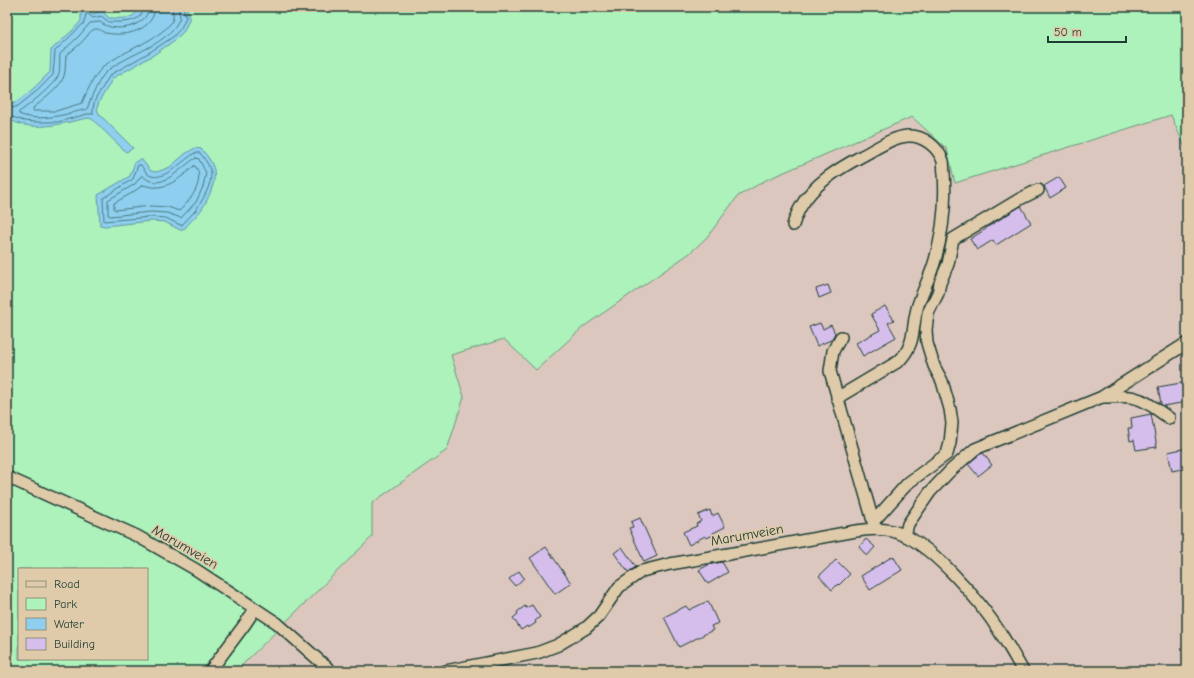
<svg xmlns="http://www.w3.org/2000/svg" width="1194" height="678" font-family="'Comic Neue',sans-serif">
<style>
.green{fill:#adf1bb;stroke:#669778;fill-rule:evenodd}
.water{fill:#8ecfef;stroke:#6295a4}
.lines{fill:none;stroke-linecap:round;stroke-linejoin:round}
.shore{stroke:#4b777f;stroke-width:1}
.building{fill:#d5bdec;stroke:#1f3d34}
.minor-casing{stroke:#1f3d34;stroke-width:14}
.minor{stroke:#dfcbaa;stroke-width:11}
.labels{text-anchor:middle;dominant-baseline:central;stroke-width:3.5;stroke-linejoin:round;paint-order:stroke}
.street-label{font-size:14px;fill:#1f3d34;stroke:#dfcbaa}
</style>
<rect width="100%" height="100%" fill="#dcc7be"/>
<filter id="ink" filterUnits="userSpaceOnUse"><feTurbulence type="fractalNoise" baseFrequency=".025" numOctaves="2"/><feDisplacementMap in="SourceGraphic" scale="8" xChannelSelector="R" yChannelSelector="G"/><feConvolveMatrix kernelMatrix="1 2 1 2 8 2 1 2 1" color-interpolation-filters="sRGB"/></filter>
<g filter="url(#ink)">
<!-- green -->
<path class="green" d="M7,7H1187V152L1171,115L955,183L947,149L912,117L766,180L738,196L707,237L690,253L583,327L536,370L504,339L451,355L464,397L447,450L372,503V537L236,671H7ZM19,569H147V659H19Z"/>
<!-- water -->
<g class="water">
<path d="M141,7H185L187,9L190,17L184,31L175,40L152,56L113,78L99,102L97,108L99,114L133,148L126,152L92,119L88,118C62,123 32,134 7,118V107C24,99 37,85 50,72L51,50L73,30L81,21V10L87,8L93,14L102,11L109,18C124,18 132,21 141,7Z"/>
<path d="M195,148L201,149C207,155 212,162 214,170C217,182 206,205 198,214C193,219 189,223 185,228L180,230L165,222L151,221L105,226L100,225L98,195L130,176L135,162L141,159L151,171L157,172L170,167L185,154Z"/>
</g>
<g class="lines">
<!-- shore -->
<g class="shore">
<path d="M149,7C147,29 113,33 100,22L90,23L79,36L60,54C59,60 61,69 58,76C54,85 28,106 19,112V114C40,123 66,114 87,109C91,99 99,78 107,71C129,53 170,45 180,17L178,7"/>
<path d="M155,7C154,31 125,37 106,33C102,32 99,28 95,29C92,30 90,32 88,35C82,43 74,49 66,56C65,63 66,69 64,76C61,87 42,101 33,108V111H56L82,103C87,92 93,77 102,68C115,54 167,37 173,19C174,15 172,11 172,7"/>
<path d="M7,110L18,106L38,90L53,75L55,51L84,23L86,14H88L93,18L101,16L109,22C122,22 142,24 144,7"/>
<polyline points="7,115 24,121 34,122 58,122 87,114 93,114 93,108 95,100 110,75 150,52 173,37 181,28 186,17 183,7"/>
<path d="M195,153H200C204,158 210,166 211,173C212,184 202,202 195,211C191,216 186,220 182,225H180L166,218L151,217L104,221L103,198L133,179L138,165H141C143,168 146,173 149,175C163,183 184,159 195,153Z"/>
<path d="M196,158L199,159L206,173L203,187L196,202L181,218L167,213L151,212L110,216L108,215V200L135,184L141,176H143C161,194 181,166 196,158Z"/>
<path d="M194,166L196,167C205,182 190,201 179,211L168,207L151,206L115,210L114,209V203L132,193L143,185C148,186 153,188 158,187C172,186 184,175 194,166Z"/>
</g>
</g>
<!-- building -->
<g class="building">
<polygon points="1059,177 1066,188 1050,198 1044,186"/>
<polygon points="1021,206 1031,223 996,245 993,240 977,250 970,239 986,229 986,228"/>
<polygon points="828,285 831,293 819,298 816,289"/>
<polygon points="885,306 894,320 888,323 896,337 863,356 856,343 880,330 871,314"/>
<polygon points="820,323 823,329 831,325 835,333 831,340 817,346 809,327"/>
<polygon points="1187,382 1187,402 1163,406 1161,404 1158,387"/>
<polygon points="1151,414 1157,447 1136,450 1134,440 1130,441 1128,428 1132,428 1131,418"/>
<polygon points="1187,448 1187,468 1172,471 1168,452"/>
<polygon points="983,453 992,465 978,476 968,464 979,455"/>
<polygon points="710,510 712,516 718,513 725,527 713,533 714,535 706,538 705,536 689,545 683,532 697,526 696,524 701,521 698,515"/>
<polygon points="640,518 657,556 644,562 629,528 633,527 631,522"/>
<polygon points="866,539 875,547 867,556 859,547"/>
<polygon points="546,547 571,583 555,594 530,558"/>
<polygon points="622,547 636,567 628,572 614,553"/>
<polygon points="893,556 902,570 870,590 861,576"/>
<polygon points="836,560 850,574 839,585 838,584 832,590 819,576"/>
<polygon points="722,562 728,572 708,584 699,570 708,565"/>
<polygon points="519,571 524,578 515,586 509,579"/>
<polygon points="708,601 718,623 711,626 713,630 679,647 664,617 686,606 689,610"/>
<polygon points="532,605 540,617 535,621 536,623 528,628 527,626 521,630 513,618 518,614 517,612 525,606 526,608"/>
</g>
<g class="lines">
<defs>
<g id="minor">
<path d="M793,225C795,219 797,213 800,208C813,184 838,169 862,156C876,149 892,137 908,136C923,135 938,147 943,161C944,164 943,169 944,173C946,201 943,232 935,260C931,275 923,290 918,305C911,327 917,343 899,361L837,398"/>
<polyline points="841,337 833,351 830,371 875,528"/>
<path d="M1103,397C1114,397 1125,395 1135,398C1148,401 1158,411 1169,418"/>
<polyline points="7,477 137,536 195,569 277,623 331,671"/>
<polyline points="873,522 908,483 947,454 950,443 952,423 950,409 942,381 934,366 927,343 926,330 928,313 938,293 940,283 948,264 953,239 1020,199 1038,190"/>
<polyline points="905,536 908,524 930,492 950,471 975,449 1102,397 1187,343"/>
<polyline points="210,671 245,624 255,609"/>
<path d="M445,671L537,653L558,645L586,628L599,616L619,587L642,571L670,564L740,552L856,531C868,529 880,528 892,531C929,539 981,602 1001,634C1009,646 1016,659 1023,671"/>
</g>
</defs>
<!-- minor casing -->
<use href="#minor" class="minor-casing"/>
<!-- minor -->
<use href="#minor" class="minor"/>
</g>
</g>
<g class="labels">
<!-- street labels -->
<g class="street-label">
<text transform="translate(747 535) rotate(-10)">Marumveien</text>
<text transform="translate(185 547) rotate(30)">Marumveien</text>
</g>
</g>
<!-- margin -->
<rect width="1194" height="678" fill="none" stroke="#dfcbaa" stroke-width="24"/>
<rect x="12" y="12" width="1170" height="654" fill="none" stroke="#1f3d34" stroke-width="1.5" filter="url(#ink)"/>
<!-- legend -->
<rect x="18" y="568" width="130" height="92" fill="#dfcbaa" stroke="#92927b"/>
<rect x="26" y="581" width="20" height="6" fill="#dfcbaa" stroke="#92927b"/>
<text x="54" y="588" font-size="12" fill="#1f3d34">Road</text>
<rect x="26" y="598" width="20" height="12" fill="#adf1bb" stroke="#92927b"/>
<text x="54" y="608" font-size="12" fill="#1f3d34">Park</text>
<rect x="26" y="618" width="20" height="12" fill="#8ecfef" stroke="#92927b"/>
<text x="54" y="628" font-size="12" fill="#1f3d34">Water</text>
<rect x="26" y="638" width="20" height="12" fill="#d5bdec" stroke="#92927b"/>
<text x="54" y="648" font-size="12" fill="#1f3d34">Building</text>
<!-- scale -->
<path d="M1048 36v6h78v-6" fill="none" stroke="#1f3d34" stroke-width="2"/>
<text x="1054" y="36" font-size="12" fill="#1f3d34" stroke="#dfcbaa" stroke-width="3" paint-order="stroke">50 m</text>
</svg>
